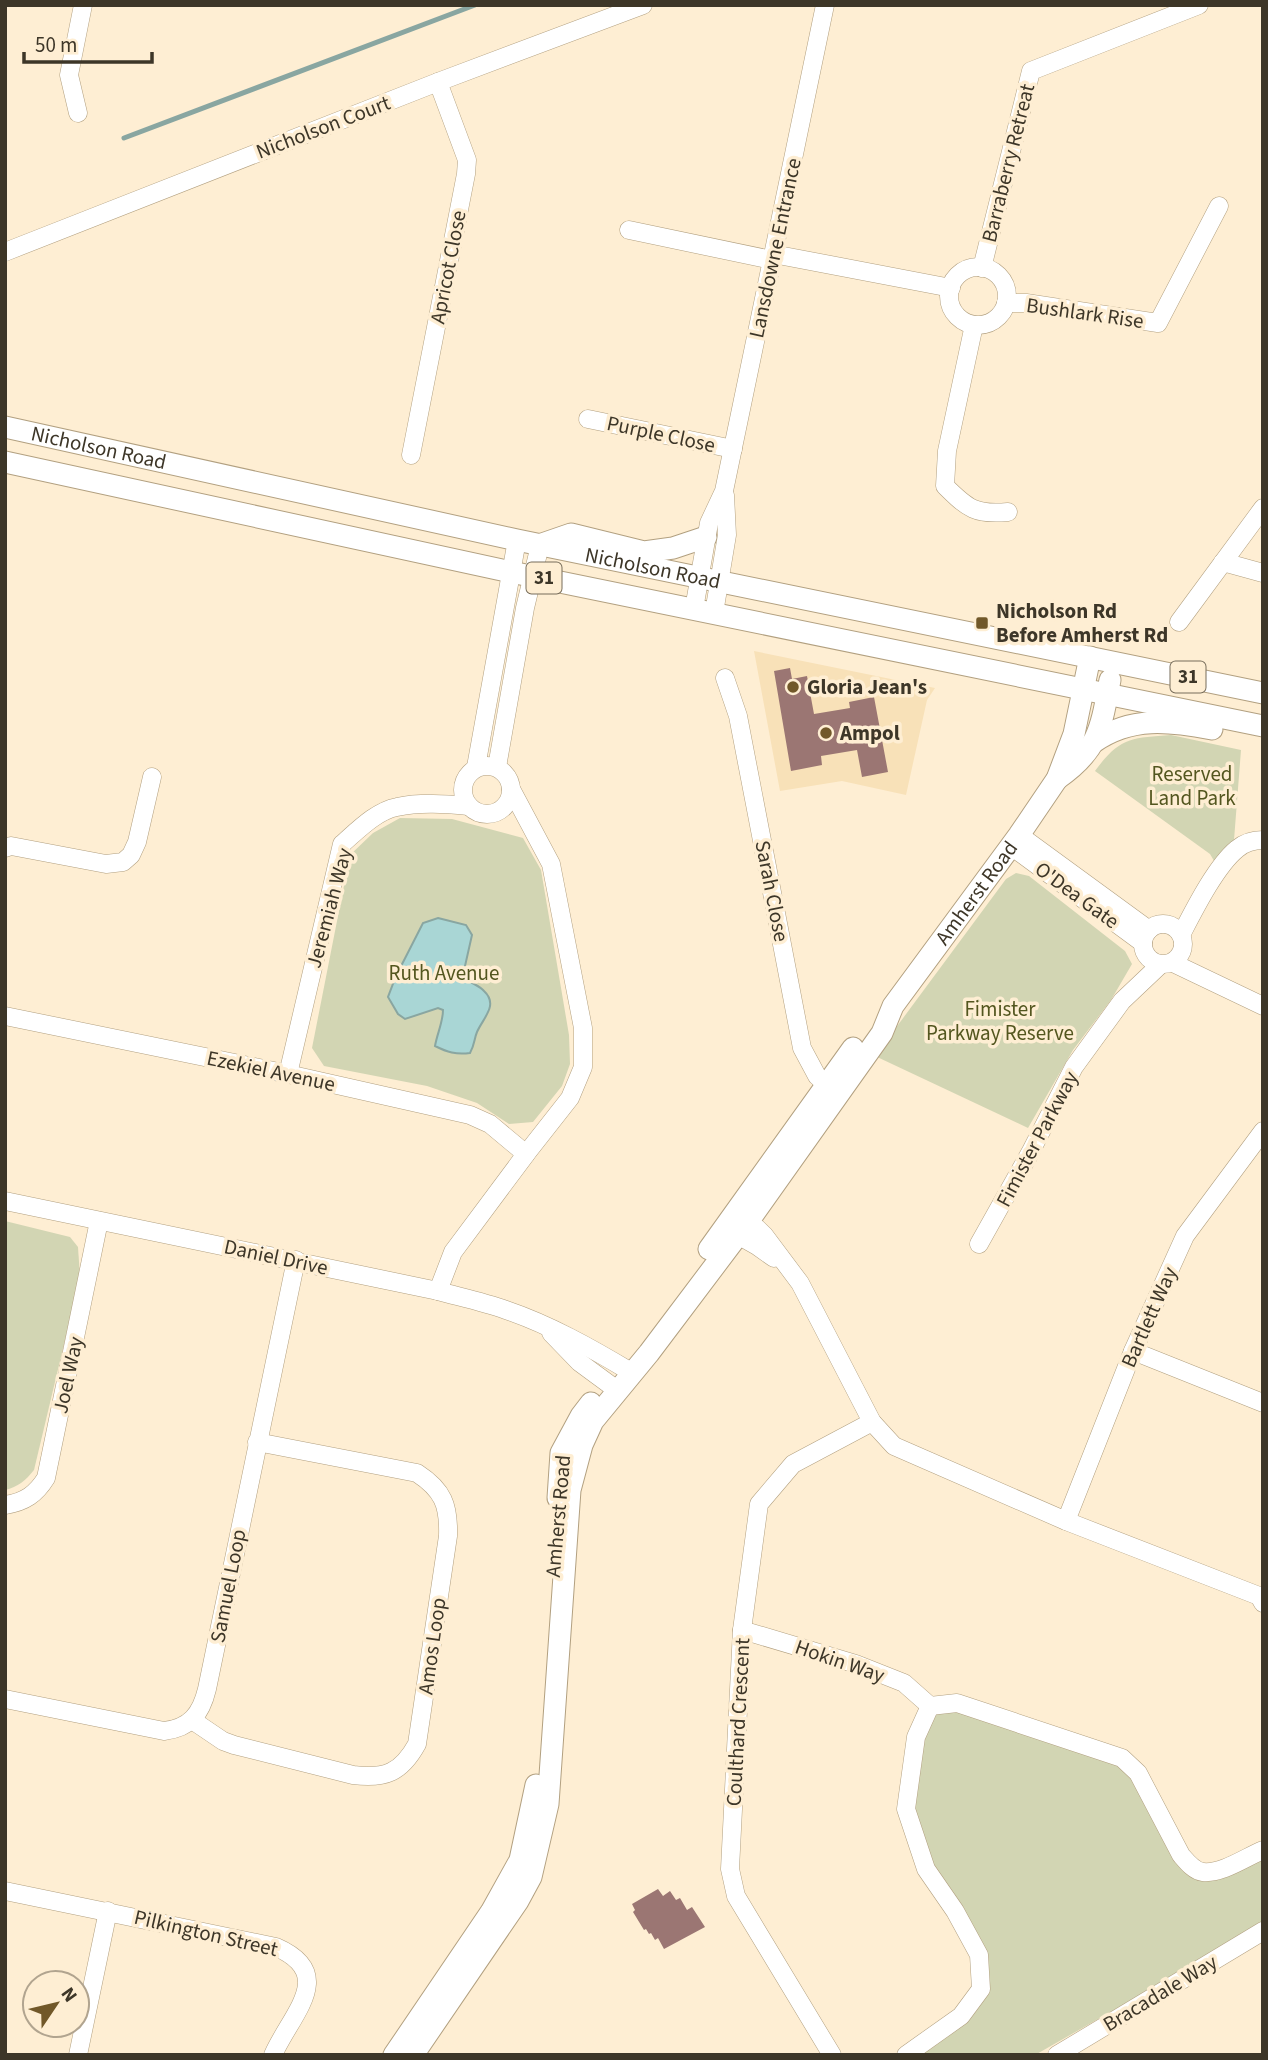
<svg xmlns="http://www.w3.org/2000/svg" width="1268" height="2060" font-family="'Source Sans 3',sans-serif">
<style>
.built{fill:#f8e1b8}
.green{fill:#d2d5b3}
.water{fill:#a9d6d5;stroke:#89a6a1;stroke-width:2}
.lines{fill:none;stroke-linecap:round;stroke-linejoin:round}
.stream{stroke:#89a6a1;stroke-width:5}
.building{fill:#9b7673}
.minor-casing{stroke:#b2a080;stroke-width:19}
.major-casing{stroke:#b2a080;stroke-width:23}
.minor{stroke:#fff;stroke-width:18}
.major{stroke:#fff;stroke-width:21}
.poi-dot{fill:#715829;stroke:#feeed3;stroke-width:2.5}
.labels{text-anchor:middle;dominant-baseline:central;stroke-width:7;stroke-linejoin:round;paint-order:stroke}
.shield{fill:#feeed3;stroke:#776d5b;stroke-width:2}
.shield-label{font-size:19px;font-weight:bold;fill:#3d3628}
.street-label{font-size:21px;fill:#3d3628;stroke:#feeed3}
.poi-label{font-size:21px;font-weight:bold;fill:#3d3628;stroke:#feeed3;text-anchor:start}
.park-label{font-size:21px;fill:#53561f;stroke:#feeed3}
</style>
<rect width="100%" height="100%" fill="#feeed3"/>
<!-- built -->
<polygon class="built" points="754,651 935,688 927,700 906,795 842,781 780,791"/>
<!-- green -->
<g class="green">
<path d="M1171,735L1241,750L1233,853L1220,871L1210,854L1095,771C1120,737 1131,738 1171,735Z"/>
<polygon points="400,818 452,819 523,838 541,870 569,1035 570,1064 562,1086 533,1122 509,1124 477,1103 427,1086 324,1066 312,1048 350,855 373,833"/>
<polygon points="1016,873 1029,876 1125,951 1132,964 1111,1000 1073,1050 1028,1128 875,1056 1006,879"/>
<path d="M5,1221L70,1237L78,1247L80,1277L34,1470C26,1480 18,1487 5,1490Z"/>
<polygon points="956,1706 1116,1764 1131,1775 1187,1873 1263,1853 1263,1925 1035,2055 916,2055 964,2018 981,1953 928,1867 908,1809 918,1738 932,1709"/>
</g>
<!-- water -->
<path class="water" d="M438,918L466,925L472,935L465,966L466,978C471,984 479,985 484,991C499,1005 483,1018 477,1032C474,1039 475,1044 470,1053C456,1055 447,1052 435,1046C437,1034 443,1022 443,1010L438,1008L405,1019L398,1014L388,997L396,976L423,923Z"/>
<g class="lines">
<!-- stream -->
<polyline class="stream" points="124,138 475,5"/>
</g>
<!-- building -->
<g class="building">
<polygon points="790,668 792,679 807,676 814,714 850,708 849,702 874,697 888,772 862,777 857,750 821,756 822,765 791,771 774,671"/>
<polygon points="658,1889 663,1896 670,1891 676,1900 680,1898 687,1910 692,1907 705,1927 664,1949 658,1938 655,1940 651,1933 649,1934 646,1929 644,1930 633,1912 635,1910 632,1904"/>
</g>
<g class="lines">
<defs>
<g id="minor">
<polyline points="78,113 69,75 83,5"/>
<polyline points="629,230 772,260"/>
<polyline points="5,252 438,82 643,5"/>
<polyline points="773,254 951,288"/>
<circle cx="978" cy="296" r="29"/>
<polyline points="982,268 1031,71 1199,5"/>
<polyline points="1006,303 1026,303 1158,323 1219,206"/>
<path d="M974,325L947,451L945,486C968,509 976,515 1008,512"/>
<polyline points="588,419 733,449"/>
<polyline points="411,455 466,174 467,160 438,82"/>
<polyline points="1223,562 1263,573"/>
<polyline points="694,609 709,523 724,491 825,5"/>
<polyline points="714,613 727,535 725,495"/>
<polyline points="1179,622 1263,508"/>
<polyline points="725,678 738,716 802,1048 817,1076 835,1092"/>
<circle cx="487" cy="790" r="24"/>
<polyline points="476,767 517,540"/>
<polyline points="497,767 525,608 540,545"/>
<polyline points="1019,835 1149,930"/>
<polyline points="1011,846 1143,943"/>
<polyline points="5,848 11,846 106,864 123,862 131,855 137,842 152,777"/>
<circle cx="1163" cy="944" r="20"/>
<path d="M1181,935C1194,910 1216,866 1237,849C1245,842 1253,840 1263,840"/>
<polyline points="1173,963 1263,1006"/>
<polyline points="5,1016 288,1074 470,1115 490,1124 526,1154"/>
<path d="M288,1074L342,844C357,831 376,811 397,807C420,802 446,804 469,806"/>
<path d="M5,1201L438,1291C460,1297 484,1302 506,1310C550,1325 591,1348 631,1372"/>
<polyline points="740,1212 764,1235 800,1283 872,1422 894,1446 1066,1521 1259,1596 1263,1603"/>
<polyline points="727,1229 757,1246 774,1258"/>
<polyline points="979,1244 1030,1153 1074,1067 1122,1001 1160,965"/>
<polyline points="438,1291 453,1252 526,1154 570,1098 583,1067 583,1028 551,864 511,789"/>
<polyline points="551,1333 579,1362 617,1390"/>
<polyline points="1133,1351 1263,1403"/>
<path d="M5,1505C25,1502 36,1494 46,1478L99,1221"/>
<polyline points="1066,1521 1133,1351 1185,1236 1263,1131"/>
<polyline points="742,1630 856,1664 904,1683 930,1706"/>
<path d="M5,1699L164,1731C190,1728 201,1714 207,1689L296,1260"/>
<path d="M930,1706L957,1703L1122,1758L1138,1773L1181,1855C1187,1862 1194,1871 1203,1872C1222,1874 1246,1857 1263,1850"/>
<path d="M192,1720L223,1741L234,1745L353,1775C385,1779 401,1773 417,1744L448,1536C449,1505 443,1490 417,1473L257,1442"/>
<path d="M5,1891L276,1947C338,1974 291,2014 273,2055"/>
<polyline points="78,2055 108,1911"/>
<polyline points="832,2055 736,1896 730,1869 742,1630 759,1504 793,1464 872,1422"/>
<polyline points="906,2055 961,2016 981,1989 979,1955 955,1911 926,1869 906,1809 916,1737 930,1706"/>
<polyline points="1057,2055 1263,1931"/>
</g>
<g id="major">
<path id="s1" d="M5,427L517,540L1263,693"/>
<polyline points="5,462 511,572 1263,726"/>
<polyline points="542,544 571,534 644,552 673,548 706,537"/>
<path d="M1094,742C1131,716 1170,721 1212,729"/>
<path d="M1057,779C1099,750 1101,728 1110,680"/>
<polyline points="709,1249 853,1048"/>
<polyline points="558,1498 561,1453 581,1416 591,1403"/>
<polyline points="394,2055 491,1912 520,1860 536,1785"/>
<path id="s2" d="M413,2055L518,1901L531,1877L548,1804L570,1490L582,1445L593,1421L649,1353L750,1219L882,1033L893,1006L1019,835L1057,779L1074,734L1090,657"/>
</g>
</defs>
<!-- minor casing -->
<use href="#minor" class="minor-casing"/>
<!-- major casing -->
<use href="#major" class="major-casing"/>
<!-- minor -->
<use href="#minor" class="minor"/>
<!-- major -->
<use href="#major" class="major"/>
</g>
<!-- markers -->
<g class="poi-dot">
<rect x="975" y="616" width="14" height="14" rx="3.5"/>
<circle cx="793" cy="687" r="7"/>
<circle cx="826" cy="733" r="7"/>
</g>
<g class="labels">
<!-- shield labels -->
<g class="shield">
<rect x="526.5" y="562.5" width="35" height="31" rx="5"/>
<rect x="1170.5" y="661.5" width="35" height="31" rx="5"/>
</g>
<g class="shield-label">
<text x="544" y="578">31</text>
<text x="1188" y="677">31</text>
</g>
<!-- street labels -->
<g class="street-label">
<text transform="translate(323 127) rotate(-21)">Nicholson Court</text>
<text transform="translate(1008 163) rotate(-76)">Barraberry Retreat</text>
<text transform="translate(775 248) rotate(-78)">Lansdowne Entrance</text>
<text transform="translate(448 267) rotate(-79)">Apricot Close</text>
<text transform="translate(1085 313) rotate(8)">Bushlark Rise</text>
<text transform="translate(661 434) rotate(12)">Purple Close</text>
<text stroke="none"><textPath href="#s1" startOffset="96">Nicholson Road</textPath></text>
<text stroke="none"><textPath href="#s1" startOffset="663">Nicholson Road</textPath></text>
<text transform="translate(772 891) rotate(79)">Sarah Close</text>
<text stroke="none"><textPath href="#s2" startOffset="1330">Amherst Road</textPath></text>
<text transform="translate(1077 895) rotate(36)">O'Dea Gate</text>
<text transform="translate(329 908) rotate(-75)">Jeremiah Way</text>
<text transform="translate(271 1071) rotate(12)">Ezekiel Avenue</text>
<text transform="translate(1037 1139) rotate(-62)">Fimister Parkway</text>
<text transform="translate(276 1257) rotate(12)">Daniel Drive</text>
<text transform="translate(1149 1317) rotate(-66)">Bartlett Way</text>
<text transform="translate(68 1375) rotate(-78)">Joel Way</text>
<text transform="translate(558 1516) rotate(-85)">Amherst Road</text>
<text transform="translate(228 1586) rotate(-79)">Samuel Loop</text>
<text transform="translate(432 1646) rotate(-82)">Amos Loop</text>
<text transform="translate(840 1661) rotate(19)">Hokin Way</text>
<text transform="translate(738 1722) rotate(-87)">Coulthard Crescent</text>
<text transform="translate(206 1933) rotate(13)">Pilkington Street</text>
<text transform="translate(1160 1993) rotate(-31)">Bracadale Way</text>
</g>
<!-- poi labels -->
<g class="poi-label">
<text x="996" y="611">Nicholson Rd<tspan x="996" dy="24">Before Amherst Rd</tspan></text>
<text x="807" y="687">Gloria Jean's</text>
<text x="840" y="733">Ampol</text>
</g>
<!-- park labels -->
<g class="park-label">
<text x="1192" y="774">Reserved<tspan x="1192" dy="24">Land Park</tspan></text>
<text x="444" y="973">Ruth Avenue</text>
<text x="1000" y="1009">Fimister<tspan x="1000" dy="24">Parkway Reserve</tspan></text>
</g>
</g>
<!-- border -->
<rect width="1268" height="2060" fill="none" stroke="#3d3628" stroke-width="14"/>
<!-- north arrow -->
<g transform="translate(56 2004) rotate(55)"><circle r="33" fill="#feeed3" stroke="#b1a48f" stroke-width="2"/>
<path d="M0-5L12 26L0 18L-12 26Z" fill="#715829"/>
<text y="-10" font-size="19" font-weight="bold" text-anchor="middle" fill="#3d3628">N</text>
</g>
<!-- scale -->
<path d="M24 52v10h128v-10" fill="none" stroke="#3d3628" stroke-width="3.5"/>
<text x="35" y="52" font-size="21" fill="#3d3628" stroke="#feeed3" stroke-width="5" paint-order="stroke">50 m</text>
</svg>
